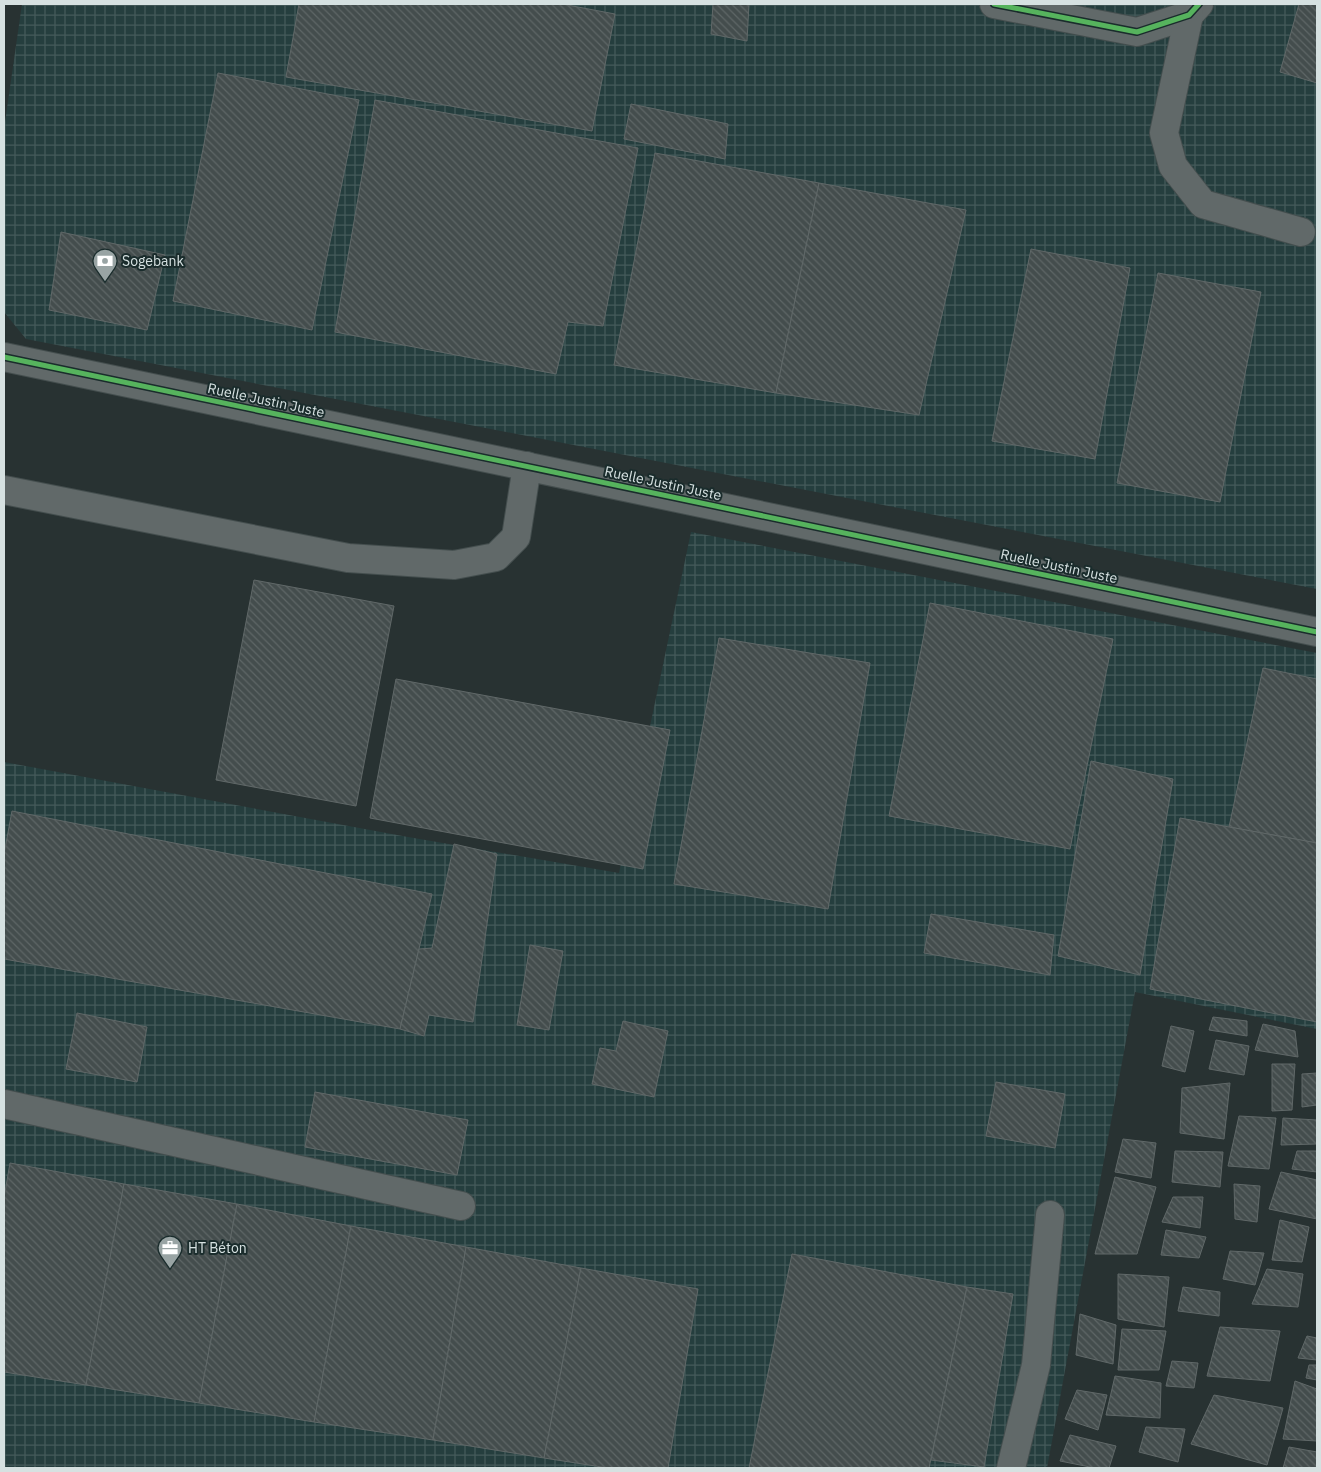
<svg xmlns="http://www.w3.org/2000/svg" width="1321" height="1472" font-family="'IBM Plex Sans',sans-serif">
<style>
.industrial{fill:url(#industrial-grid)}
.building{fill:url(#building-back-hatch);stroke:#606868}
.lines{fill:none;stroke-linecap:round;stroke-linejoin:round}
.minor-casing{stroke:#444e4e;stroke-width:30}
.minor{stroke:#616969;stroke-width:28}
.cycleway-casing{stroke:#1a2c2c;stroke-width:8}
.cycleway{stroke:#56b35d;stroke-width:5}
.labels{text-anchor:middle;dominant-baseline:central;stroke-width:4;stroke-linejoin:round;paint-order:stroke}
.poi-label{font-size:14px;fill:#d6e1e1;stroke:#1a2c2c;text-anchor:start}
.street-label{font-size:14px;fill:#d6e1e1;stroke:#1a2c2c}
</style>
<defs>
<pattern id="industrial-grid" width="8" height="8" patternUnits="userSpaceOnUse" patternTransform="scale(1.25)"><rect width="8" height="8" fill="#253e3e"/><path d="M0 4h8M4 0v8" fill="none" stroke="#445a5a"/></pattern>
<pattern id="building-back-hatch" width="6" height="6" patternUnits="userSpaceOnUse" patternTransform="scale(1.25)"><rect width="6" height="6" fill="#444d4d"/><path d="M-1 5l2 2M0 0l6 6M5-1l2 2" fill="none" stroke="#5e6666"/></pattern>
</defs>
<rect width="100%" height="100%" fill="#283232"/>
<!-- industrial -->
<g class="industrial">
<polygon points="22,4 1317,4 1317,589 26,339 4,312 4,129"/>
<polygon points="691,532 1317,653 1317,1029 1135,992 1047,1468 4,1468 4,762 408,837 619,873"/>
</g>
<!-- building -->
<g class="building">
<polygon points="299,4 562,4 615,14 592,131 286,77"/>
<polygon points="713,4 749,4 747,41 711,34"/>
<polygon points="1299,4 1317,4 1317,83 1280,72"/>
<polygon points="218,73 359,100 312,330 173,301"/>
<polygon points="375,100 638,148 603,326 568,322 556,374 335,332"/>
<polygon points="631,104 728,124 725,159 624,139"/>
<polygon points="655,153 819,183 776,393 614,365"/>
<polygon points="819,183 966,210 919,415 776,393"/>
<polygon points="61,232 165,255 147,330 49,310"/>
<polygon points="1031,249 1130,268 1095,459 992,441"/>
<polygon points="1158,273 1261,292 1220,502 1117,483"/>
<polygon points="254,580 394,606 356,806 216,780"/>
<polygon points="930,603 1113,639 1070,849 889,816"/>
<polygon points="719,638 870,663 828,909 674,884"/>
<polygon points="1263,668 1317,679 1317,843 1229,827"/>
<polygon points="396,679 670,730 643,869 370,818"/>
<polygon points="1091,761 1173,779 1140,975 1058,956"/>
<polygon points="12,811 432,894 400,1029 4,959 4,854"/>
<polygon points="1180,818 1317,843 1317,1022 1150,989"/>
<polygon points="454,844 497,854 473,1022 429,1015 424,1036 400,1029 419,949 432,948"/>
<polygon points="931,914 1054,935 1050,975 924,953"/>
<polygon points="530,945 563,951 549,1030 517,1025"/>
<polygon points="77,1013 147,1027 137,1082 66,1069"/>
<polygon points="1213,1017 1247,1021 1247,1036 1209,1030"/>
<polygon points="623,1021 668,1031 654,1097 592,1084 600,1048 616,1051"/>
<polygon points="1263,1024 1295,1031 1298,1057 1255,1050"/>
<polygon points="1171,1026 1194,1031 1185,1072 1162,1066"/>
<polygon points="1216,1040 1249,1046 1244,1075 1209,1069"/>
<polygon points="1272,1064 1295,1064 1292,1110 1272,1111"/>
<polygon points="1317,1073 1317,1105 1302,1107 1302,1074"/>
<polygon points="996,1082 1065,1094 1055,1148 986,1136"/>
<polygon points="1230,1083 1224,1139 1180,1133 1182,1088"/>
<polygon points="315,1092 468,1120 457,1175 305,1147"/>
<polygon points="1239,1116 1276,1118 1269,1169 1228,1166"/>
<polygon points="1283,1118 1317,1120 1317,1144 1281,1145"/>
<polygon points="1123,1139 1156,1143 1151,1178 1115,1172"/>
<polygon points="1175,1151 1223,1152 1220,1187 1172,1182"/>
<polygon points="1297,1151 1317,1151 1317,1172 1292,1169"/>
<polygon points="10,1163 124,1184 86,1385 4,1372 4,1198"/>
<polygon points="1281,1172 1317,1180 1317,1219 1269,1209"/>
<polygon points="1115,1177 1156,1187 1137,1254 1095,1254"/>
<polygon points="124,1184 237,1204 199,1403 86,1385"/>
<polygon points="1234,1184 1260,1186 1257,1222 1235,1219"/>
<polygon points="1173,1197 1203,1197 1200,1228 1162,1222"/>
<polygon points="237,1204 351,1226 314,1422 199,1403"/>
<polygon points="1280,1220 1309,1227 1302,1262 1272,1260"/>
<polygon points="351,1226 466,1247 433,1440 314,1422"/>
<polygon points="1166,1230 1206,1237 1199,1258 1161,1255"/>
<polygon points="466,1247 581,1268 544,1458 433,1440"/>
<polygon points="1230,1251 1264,1253 1255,1285 1223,1279"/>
<polygon points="792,1254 967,1287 929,1468 749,1468"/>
<polygon points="581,1268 698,1289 668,1468 608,1468 544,1458"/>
<polygon points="1267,1269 1303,1274 1298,1307 1252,1304"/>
<polygon points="1118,1274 1169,1277 1164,1327 1118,1319"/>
<polygon points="967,1287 1013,1294 984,1467 931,1460"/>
<polygon points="1183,1287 1220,1292 1219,1316 1178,1311"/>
<polygon points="1080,1314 1116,1325 1113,1364 1076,1355"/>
<polygon points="1220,1327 1280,1331 1270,1381 1207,1376"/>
<polygon points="1122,1329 1166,1331 1159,1370 1118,1370"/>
<polygon points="1307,1336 1317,1338 1317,1360 1298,1358"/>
<polygon points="1172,1361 1198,1363 1194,1388 1166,1386"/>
<polygon points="1309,1365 1317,1365 1317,1380 1306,1378"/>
<polygon points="1115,1376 1161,1383 1160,1418 1106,1415"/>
<polygon points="1295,1381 1317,1389 1317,1441 1283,1439"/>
<polygon points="1077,1390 1107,1395 1098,1430 1065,1419"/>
<polygon points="1214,1395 1283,1408 1267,1465 1191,1444"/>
<polygon points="1146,1427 1185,1429 1178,1462 1139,1452"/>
<polygon points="1070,1435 1116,1446 1109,1468 1095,1468 1060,1461"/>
<polygon points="1289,1447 1317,1452 1317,1468 1283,1468"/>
</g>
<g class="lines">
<defs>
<g id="minor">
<polyline points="994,4 1137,32 1189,15 1199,4"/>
<polyline points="1189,15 1164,133 1173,166 1203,204 1301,232"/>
<polyline points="4,357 1317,632"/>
<polyline points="4,490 348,558 454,565 496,557 516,537 527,466"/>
<polyline points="4,1104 461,1206"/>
<polyline points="1011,1468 1036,1365 1050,1215"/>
</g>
</defs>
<!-- minor casing -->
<use href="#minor" class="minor-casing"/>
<!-- minor -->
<use href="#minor" class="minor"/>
<defs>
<g id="cycleway">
<polyline points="994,4 1137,32 1189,15 1199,4"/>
<polyline points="4,357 1317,632"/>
</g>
</defs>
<!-- cycleway casing -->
<use href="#cycleway" class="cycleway-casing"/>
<!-- cycleway -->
<use href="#cycleway" class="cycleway"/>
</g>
<!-- icons -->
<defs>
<symbol id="bank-pin" viewBox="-11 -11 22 30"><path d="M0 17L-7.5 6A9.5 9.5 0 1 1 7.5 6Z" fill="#99a4a4" stroke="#1a2c2c"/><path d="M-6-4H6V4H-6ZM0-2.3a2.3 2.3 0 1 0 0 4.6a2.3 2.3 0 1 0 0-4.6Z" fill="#fff"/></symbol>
<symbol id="office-pin" viewBox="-11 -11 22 30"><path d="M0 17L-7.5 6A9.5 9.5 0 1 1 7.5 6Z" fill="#99a4a4" stroke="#1a2c2c"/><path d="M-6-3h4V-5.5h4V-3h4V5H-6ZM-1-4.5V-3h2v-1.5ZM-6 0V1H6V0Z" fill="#fff"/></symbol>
</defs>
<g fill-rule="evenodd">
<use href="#bank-pin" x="91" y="247" width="28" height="38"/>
<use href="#office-pin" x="156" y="1234" width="28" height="38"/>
</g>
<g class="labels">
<!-- poi labels -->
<g class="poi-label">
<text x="122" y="261">Sogebank</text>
<text x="188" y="1248">HT Béton</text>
</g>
<!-- street labels -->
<g class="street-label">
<text transform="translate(266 400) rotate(12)">Ruelle Justin Juste</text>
<text transform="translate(663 483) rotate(12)">Ruelle Justin Juste</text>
<text transform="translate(1059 566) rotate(12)">Ruelle Justin Juste</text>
</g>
</g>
<!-- border -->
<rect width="1321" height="1472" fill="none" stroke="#d6e1e1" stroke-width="10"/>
</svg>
